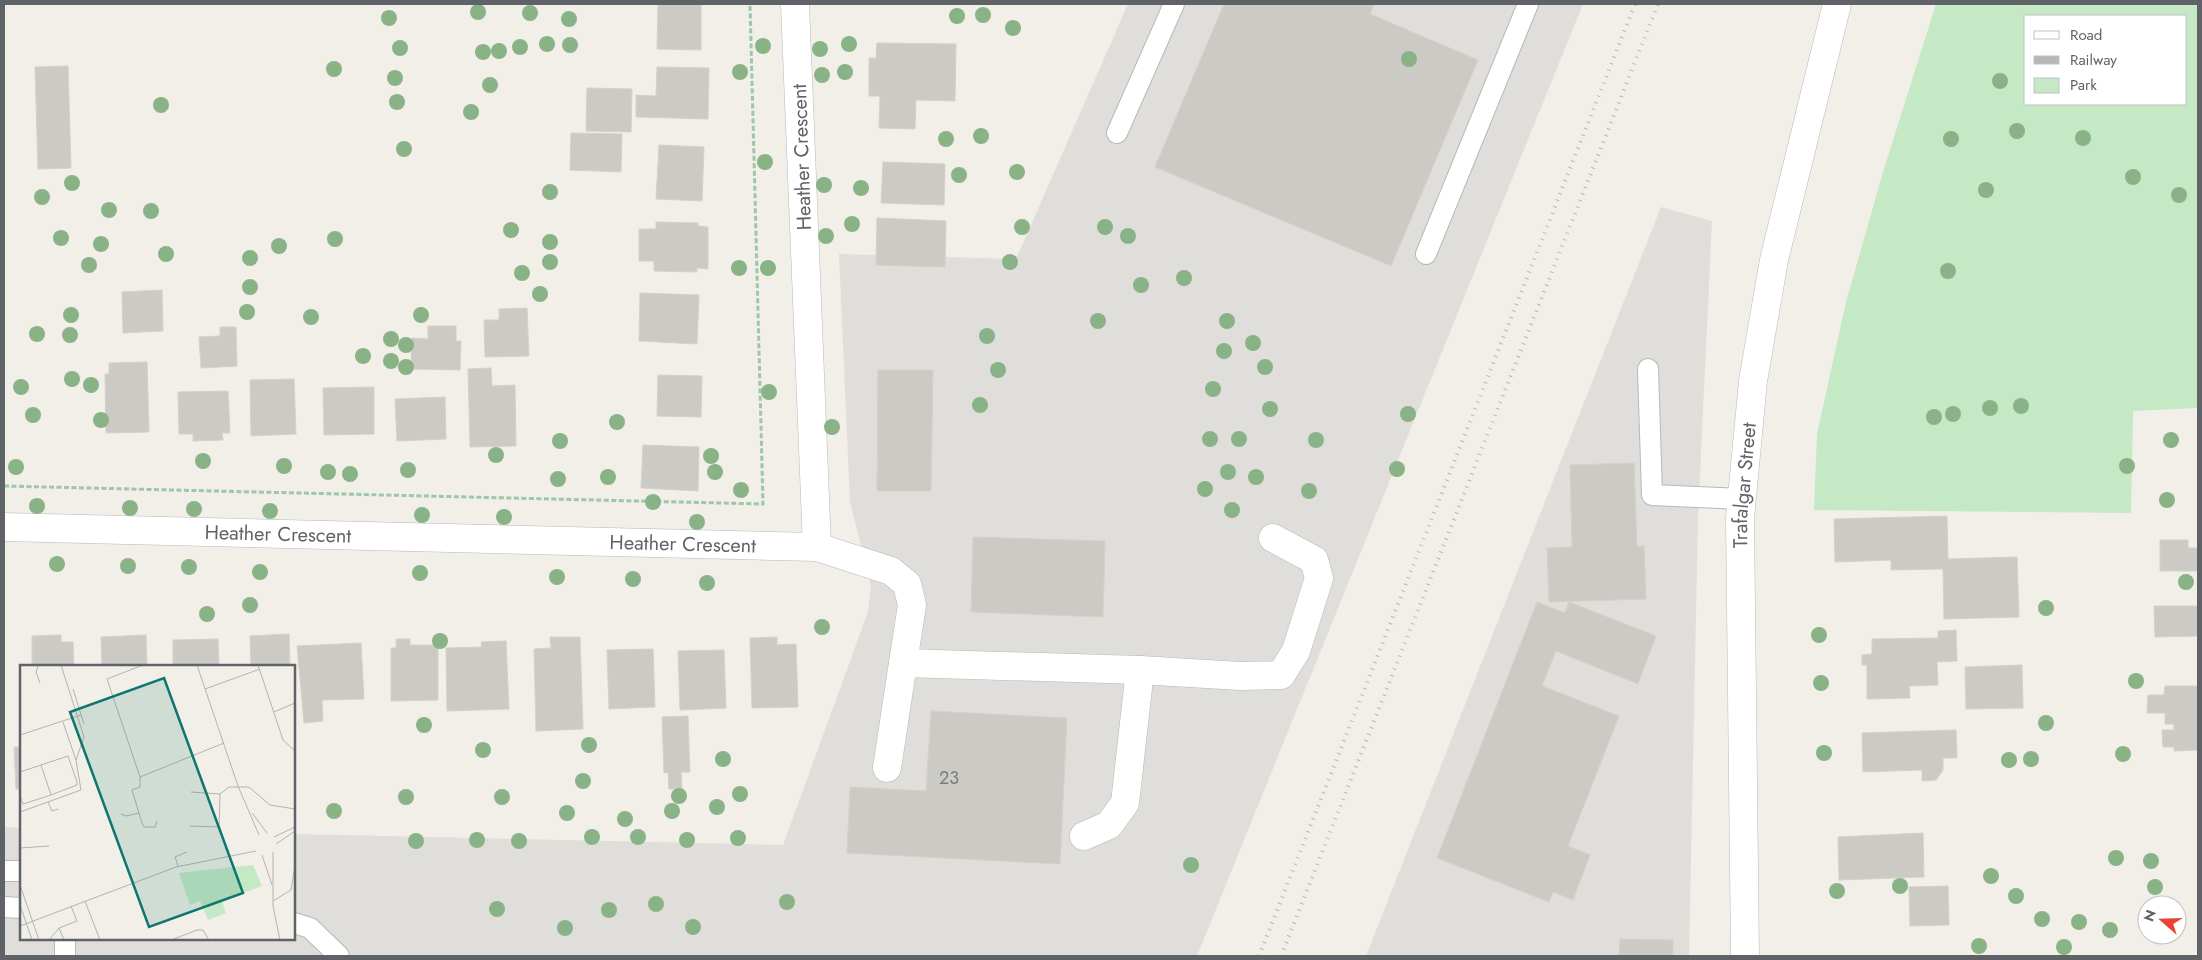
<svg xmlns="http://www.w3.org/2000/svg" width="2202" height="960" font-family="Jost,sans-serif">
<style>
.industrial{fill:#e0deda}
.green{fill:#c5e8c5;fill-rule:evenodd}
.building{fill:#cccac5;stroke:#d6d1c6}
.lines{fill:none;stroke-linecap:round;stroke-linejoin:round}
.service-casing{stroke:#b5b8bc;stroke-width:22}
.minor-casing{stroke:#b5b8bc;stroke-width:29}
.secondary-casing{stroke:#b6babf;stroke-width:29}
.path{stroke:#9cc7a9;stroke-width:3;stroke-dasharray:5 2.5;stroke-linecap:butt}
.service{stroke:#fff;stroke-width:20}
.minor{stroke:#fff;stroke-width:28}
.secondary{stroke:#fff;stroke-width:28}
.rail{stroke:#b6b7b8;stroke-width:4;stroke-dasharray:1 6;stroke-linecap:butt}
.tree{fill:#89b387}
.labels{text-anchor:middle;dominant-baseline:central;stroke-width:4.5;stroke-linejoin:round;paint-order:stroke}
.number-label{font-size:18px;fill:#7a7d7f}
.street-label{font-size:20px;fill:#5f6368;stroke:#fff}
.inset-road{fill:none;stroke:#b3b3b1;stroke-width:1}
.view{fill:#0f766e;fill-opacity:0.15;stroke:#0f766e;stroke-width:2.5}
.inset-edge{fill:none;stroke:#5f6368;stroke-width:2.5}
</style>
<rect width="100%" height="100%" fill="#f1efe8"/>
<!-- industrial -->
<g class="industrial">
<polygon points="1128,4 1583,4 1197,956 4,956 4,827 21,828 21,939 294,939 294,834 783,845 868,612 871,586 850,502 839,254 1016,259"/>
<polygon points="1661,207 1712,221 1698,516 1689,956 1366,956"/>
</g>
<!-- green -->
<path class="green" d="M1936,4H2198V408L2133,411L2131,513L1814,510L1817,434L1846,302L1883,172ZM2026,16H2186V104H2026Z"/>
<!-- building -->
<g class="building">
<polygon points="658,4 701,4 701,50 657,49"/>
<polygon points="1224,4 1374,4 1370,14 1478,60 1391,266 1155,167"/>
<polygon points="877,43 956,44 955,101 916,100 915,129 879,128 880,96 869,96 869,58 876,58"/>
<polygon points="68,66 71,168 38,169 35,67"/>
<polygon points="657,67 709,68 708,119 636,117 636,95 656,96"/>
<polygon points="587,88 632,89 631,132 586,131"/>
<polygon points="571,133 622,134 621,172 570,170"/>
<polygon points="659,145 704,147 702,201 656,199"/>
<polygon points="883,162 945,164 944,205 881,203"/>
<polygon points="877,218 946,221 945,267 876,265"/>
<polygon points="656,222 698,223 698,226 708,227 708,269 697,268 697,272 654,271 654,261 639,261 639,229 656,229"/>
<polygon points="162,290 163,331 123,333 122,292"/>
<polygon points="640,293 699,295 697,344 639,341"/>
<polygon points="527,308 529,356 485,357 484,320 499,320 499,309"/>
<polygon points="428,326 456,326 456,341 461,341 460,370 411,369 412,338 428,339"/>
<polygon points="220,327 236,327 237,366 201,368 199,337 220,336"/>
<polygon points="147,362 149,432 106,433 105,374 109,374 109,363"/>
<polygon points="491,368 492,386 515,385 516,446 470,447 468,369"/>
<polygon points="878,370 933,370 931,491 877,491"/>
<polygon points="658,375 702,376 701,417 657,416"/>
<polygon points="294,379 296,434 251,436 250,380"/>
<polygon points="374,387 374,434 324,435 323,388"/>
<polygon points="228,391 230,433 222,433 223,440 193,441 193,434 179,434 178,392"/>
<polygon points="445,397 446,439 397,441 395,399"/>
<polygon points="643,445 699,447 698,491 641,488"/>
<polygon points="1634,463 1637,546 1644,546 1646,599 1549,602 1547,548 1572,547 1570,465"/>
<polygon points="1947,516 1948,559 2017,557 2019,617 1944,619 1943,569 1891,570 1891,560 1835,562 1834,519"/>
<polygon points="973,537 1105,541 1103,617 971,612"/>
<polygon points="2160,540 2188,540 2188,548 2198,548 2198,571 2160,571"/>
<polygon points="1537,602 1565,613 1569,602 1656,636 1638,684 1556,651 1542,686 1619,716 1568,846 1590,855 1573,900 1553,892 1549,902 1437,858"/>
<polygon points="2154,606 2198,606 2198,636 2155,637"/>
<polygon points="1956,630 1957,661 1937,662 1938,685 1909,686 1910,698 1867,699 1867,665 1862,665 1862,655 1872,654 1872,639 1938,638 1938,631"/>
<polygon points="289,634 290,666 251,666 250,636"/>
<polygon points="61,635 61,642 73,642 74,666 32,666 32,636"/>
<polygon points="146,635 147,666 102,666 101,637"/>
<polygon points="550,637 580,637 583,729 536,731 534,649 551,648"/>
<polygon points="777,637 777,645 796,644 798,707 752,708 750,638"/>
<polygon points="218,639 219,666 162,666 173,666 173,640"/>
<polygon points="396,639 410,639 410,645 438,645 438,700 391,701 391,648 396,648"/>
<polygon points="506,641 509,709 447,711 446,648 482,647 481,642"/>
<polygon points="361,643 364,699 322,700 323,721 304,723 297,646"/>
<polygon points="653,649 655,707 609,709 607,650"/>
<polygon points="724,650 726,708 680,710 678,651"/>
<polygon points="2022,665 2023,708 1966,709 1965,667"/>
<polygon points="2165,686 2198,686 2198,750 2174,751 2174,747 2163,747 2162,730 2174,730 2174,724 2165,724 2165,713 2147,713 2148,695 2164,695"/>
<polygon points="931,711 1067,718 1060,864 847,853 850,787 926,791"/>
<polygon points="688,716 690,772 681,772 682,789 669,789 668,772 664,773 662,717"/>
<polygon points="1956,730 1957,758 1943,758 1943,770 1936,780 1922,781 1922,770 1863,772 1862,733"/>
<polygon points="14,747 21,747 21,789 16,789"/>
<polygon points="1923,833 1924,877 1839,880 1838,837"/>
<polygon points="1948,886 1949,925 1910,926 1909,887"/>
<polygon points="1620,939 1673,940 1673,956 1619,956"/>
</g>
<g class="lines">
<defs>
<g id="service">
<polyline points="1117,133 1174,4"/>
<polyline points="1426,254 1528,4"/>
<polyline points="1648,369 1652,495 1742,499"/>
<polyline points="4,871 21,871"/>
<polyline points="4,907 21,908"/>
<polyline points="294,923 310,928 339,956"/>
<polyline points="65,956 65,939"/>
</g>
<g id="minor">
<path id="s1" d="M4,527L817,547L795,4"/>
<polyline points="817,547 891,571 907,584 912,605 903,663 1140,670 1240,676 1281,675 1296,651 1319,578 1314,560 1273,538"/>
<polyline points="887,768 903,663"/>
<polyline points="1084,836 1109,825 1125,803 1140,670"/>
</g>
<g id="secondary">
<path id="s2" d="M1745,956L1740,518L1753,381L1774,260L1837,4"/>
</g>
</defs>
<!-- service casing -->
<use href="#service" class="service-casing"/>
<!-- minor casing -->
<use href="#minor" class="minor-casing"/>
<!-- secondary casing -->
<use href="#secondary" class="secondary-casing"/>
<!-- path -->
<polyline class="path" points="4,486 763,504 750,4"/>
<!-- service -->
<use href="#service" class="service"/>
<!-- minor -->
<use href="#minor" class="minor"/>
<!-- secondary -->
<use href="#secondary" class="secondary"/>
<!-- rail -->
<g class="rail">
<polyline points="1259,956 1635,4"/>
<polyline points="1281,956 1658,4"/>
</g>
</g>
<!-- trees -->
<g class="tree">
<circle cx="478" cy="12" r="8"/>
<circle cx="530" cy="13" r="8"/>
<circle cx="983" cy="15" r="8"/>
<circle cx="957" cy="16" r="8"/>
<circle cx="389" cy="18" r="8"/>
<circle cx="569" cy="19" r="8"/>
<circle cx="1013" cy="28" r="8"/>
<circle cx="547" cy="44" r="8"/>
<circle cx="849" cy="44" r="8"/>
<circle cx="570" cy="45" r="8"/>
<circle cx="763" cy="46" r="8"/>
<circle cx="520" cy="47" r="8"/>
<circle cx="400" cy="48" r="8"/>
<circle cx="820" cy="49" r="8"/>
<circle cx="499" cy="51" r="8"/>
<circle cx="483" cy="52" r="8"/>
<circle cx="1409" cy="59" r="8"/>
<circle cx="334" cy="69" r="8"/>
<circle cx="740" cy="72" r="8"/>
<circle cx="845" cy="72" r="8"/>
<circle cx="822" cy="75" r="8"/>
<circle cx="395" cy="78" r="8"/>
<circle cx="2000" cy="81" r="8"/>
<circle cx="490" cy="85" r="8"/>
<circle cx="397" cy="102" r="8"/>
<circle cx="161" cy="105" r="8"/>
<circle cx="471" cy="112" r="8"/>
<circle cx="2017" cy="131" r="8"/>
<circle cx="981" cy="136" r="8"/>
<circle cx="2083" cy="138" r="8"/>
<circle cx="946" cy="139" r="8"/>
<circle cx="1951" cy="139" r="8"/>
<circle cx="404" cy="149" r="8"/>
<circle cx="765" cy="162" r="8"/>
<circle cx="1017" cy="172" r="8"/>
<circle cx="959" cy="175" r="8"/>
<circle cx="2133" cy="177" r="8"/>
<circle cx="72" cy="183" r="8"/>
<circle cx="824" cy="185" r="8"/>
<circle cx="861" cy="188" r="8"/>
<circle cx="1986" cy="190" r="8"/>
<circle cx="550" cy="192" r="8"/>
<circle cx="2179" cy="195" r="8"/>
<circle cx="42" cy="197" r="8"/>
<circle cx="109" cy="210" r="8"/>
<circle cx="151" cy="211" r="8"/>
<circle cx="852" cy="224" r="8"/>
<circle cx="1022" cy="227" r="8"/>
<circle cx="1105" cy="227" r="8"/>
<circle cx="511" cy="230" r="8"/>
<circle cx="826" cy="236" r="8"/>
<circle cx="1128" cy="236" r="8"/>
<circle cx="61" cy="238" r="8"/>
<circle cx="335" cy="239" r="8"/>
<circle cx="550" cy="242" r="8"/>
<circle cx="101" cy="244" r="8"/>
<circle cx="279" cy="246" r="8"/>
<circle cx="166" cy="254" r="8"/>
<circle cx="250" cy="258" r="8"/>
<circle cx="550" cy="262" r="8"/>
<circle cx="1010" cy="262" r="8"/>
<circle cx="89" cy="265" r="8"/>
<circle cx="739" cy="268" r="8"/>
<circle cx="768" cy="268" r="8"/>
<circle cx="1948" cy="271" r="8"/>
<circle cx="522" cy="273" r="8"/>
<circle cx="1184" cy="278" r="8"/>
<circle cx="1141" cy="285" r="8"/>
<circle cx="250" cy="287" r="8"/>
<circle cx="540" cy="294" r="8"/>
<circle cx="247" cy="312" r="8"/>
<circle cx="71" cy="315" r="8"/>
<circle cx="421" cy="315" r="8"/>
<circle cx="311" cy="317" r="8"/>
<circle cx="1098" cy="321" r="8"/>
<circle cx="1227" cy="321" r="8"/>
<circle cx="37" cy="334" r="8"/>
<circle cx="70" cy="335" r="8"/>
<circle cx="987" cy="336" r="8"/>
<circle cx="391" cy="339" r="8"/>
<circle cx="1253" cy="343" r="8"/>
<circle cx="406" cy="345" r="8"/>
<circle cx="1224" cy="351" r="8"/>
<circle cx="363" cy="356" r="8"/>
<circle cx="391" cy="361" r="8"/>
<circle cx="406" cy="367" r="8"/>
<circle cx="1265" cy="367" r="8"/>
<circle cx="998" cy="370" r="8"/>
<circle cx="72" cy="379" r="8"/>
<circle cx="91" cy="385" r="8"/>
<circle cx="21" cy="387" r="8"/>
<circle cx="1213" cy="389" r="8"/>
<circle cx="769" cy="392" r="8"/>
<circle cx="980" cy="405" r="8"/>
<circle cx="2021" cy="406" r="8"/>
<circle cx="1990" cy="408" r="8"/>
<circle cx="1270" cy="409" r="8"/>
<circle cx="1408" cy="414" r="8"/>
<circle cx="1953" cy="414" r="8"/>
<circle cx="33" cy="415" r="8"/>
<circle cx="1934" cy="417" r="8"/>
<circle cx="101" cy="420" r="8"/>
<circle cx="617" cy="422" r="8"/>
<circle cx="832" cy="427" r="8"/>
<circle cx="1210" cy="439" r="8"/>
<circle cx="1239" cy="439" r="8"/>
<circle cx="1316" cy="440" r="8"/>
<circle cx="2171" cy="440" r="8"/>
<circle cx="560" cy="441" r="8"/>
<circle cx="496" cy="455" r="8"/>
<circle cx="711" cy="456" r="8"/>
<circle cx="203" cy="461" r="8"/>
<circle cx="284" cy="466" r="8"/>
<circle cx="2127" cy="466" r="8"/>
<circle cx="16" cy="467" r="8"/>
<circle cx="1397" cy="469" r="8"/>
<circle cx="408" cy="470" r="8"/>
<circle cx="328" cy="472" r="8"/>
<circle cx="715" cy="472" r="8"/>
<circle cx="1228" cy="472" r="8"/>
<circle cx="350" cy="474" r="8"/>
<circle cx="608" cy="477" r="8"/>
<circle cx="1256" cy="477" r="8"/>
<circle cx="558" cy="479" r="8"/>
<circle cx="1205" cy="489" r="8"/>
<circle cx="741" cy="490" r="8"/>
<circle cx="1309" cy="491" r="8"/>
<circle cx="2167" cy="500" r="8"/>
<circle cx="653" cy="502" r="8"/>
<circle cx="37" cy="506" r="8"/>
<circle cx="130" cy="508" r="8"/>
<circle cx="194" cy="509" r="8"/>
<circle cx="1232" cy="510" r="8"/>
<circle cx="270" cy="511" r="8"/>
<circle cx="422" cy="515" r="8"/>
<circle cx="504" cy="517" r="8"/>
<circle cx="697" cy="522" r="8"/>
<circle cx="57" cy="564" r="8"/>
<circle cx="128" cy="566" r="8"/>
<circle cx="189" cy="567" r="8"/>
<circle cx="260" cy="572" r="8"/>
<circle cx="420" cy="573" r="8"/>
<circle cx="557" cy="577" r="8"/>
<circle cx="633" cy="579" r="8"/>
<circle cx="2186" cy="582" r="8"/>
<circle cx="707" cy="583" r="8"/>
<circle cx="250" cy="605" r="8"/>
<circle cx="2046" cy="608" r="8"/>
<circle cx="207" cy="614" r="8"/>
<circle cx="822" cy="627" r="8"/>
<circle cx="1819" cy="635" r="8"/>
<circle cx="440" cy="641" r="8"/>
<circle cx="2136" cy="681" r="8"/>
<circle cx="1821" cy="683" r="8"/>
<circle cx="2046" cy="723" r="8"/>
<circle cx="424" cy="725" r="8"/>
<circle cx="589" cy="745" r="8"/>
<circle cx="483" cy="750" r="8"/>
<circle cx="1824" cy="753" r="8"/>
<circle cx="2123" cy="754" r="8"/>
<circle cx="723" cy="759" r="8"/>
<circle cx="2031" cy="759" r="8"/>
<circle cx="2009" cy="760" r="8"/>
<circle cx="583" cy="781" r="8"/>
<circle cx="740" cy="794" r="8"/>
<circle cx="679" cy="796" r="8"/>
<circle cx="406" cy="797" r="8"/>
<circle cx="502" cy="797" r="8"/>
<circle cx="717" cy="807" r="8"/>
<circle cx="334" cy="811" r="8"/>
<circle cx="672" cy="811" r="8"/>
<circle cx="567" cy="813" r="8"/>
<circle cx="625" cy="819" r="8"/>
<circle cx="592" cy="837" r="8"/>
<circle cx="638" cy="837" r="8"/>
<circle cx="738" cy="838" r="8"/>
<circle cx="477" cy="840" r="8"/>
<circle cx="687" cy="840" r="8"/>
<circle cx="416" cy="841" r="8"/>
<circle cx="519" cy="841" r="8"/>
<circle cx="2116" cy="858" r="8"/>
<circle cx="2151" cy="861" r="8"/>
<circle cx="1191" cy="865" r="8"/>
<circle cx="1991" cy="876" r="8"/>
<circle cx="1900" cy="886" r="8"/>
<circle cx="2155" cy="887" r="8"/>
<circle cx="1837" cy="891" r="8"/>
<circle cx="2016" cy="896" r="8"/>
<circle cx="787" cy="902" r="8"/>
<circle cx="656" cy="904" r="8"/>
<circle cx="497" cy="909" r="8"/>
<circle cx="609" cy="910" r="8"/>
<circle cx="2042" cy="919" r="8"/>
<circle cx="2079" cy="922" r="8"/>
<circle cx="693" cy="927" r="8"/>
<circle cx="565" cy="928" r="8"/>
<circle cx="2110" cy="930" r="8"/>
<circle cx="1979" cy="946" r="8"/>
<circle cx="2064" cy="947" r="8"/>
</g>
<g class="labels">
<!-- number labels -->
<g class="number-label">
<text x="949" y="778">23</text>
</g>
<!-- street labels -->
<g class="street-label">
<text transform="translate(802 157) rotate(-92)">Heather Crescent</text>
<text stroke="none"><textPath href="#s2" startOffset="471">Trafalgar Street</textPath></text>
<text stroke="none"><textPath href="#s1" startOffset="274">Heather Crescent</textPath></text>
<text stroke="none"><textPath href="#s1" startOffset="679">Heather Crescent</textPath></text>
</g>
</g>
<!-- overview -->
<g transform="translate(20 665)">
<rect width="275" height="275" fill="#f1efe8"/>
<path d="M233,200L242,221L202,236L206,248L188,255L180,236L170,240L159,208Z" fill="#c5e8c5"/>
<path class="inset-road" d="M41,0L64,72L56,95M123,0L87,14L120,112L204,78M177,0L218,121L239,170M238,0L263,75L275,86M18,1L16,7L20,18M53,24L64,59M185,24L240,4M254,47L275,38M0,70L61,50M21,100L48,91L57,117V120L31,130M0,107L21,100L31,130L3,139L0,131M120,112V122L112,125L122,158L124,162H135L137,156M171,127L200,129M28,137L32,146L38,144M0,147L61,125L56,95L43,57M232,148L247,168M101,149L106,151L119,148M170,161L199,162L200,129L209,122H229L250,140L275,144M254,172L275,162M256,179L275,166M0,183L29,181M253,187V241L260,275M242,190L252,220M158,201L155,192L167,187M0,220L19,275M65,236L80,275M253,236L271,225L275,201M0,240L12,275M0,261L156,202L236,186M29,275L39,263M44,275L39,263L57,256L51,241M151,275L177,265H183L189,275"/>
<path class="view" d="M144,13L223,228L129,262L50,47Z"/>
<rect width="275" height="275" class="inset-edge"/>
</g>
<!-- border -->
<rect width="2202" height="960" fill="none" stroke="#5f6368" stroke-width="10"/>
<!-- legend -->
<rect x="2024" y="15" width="162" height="90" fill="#ffffff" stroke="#bfc1c3"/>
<rect x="2034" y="31" width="25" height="8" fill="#ffffff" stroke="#bfc1c3"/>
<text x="2070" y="40" font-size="15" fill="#5f6368">Road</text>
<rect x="2034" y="56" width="25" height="8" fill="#b6b7b8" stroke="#bfc1c3"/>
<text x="2070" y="65" font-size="15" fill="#5f6368">Railway</text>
<rect x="2034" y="78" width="25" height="15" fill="#c5e8c5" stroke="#bfc1c3"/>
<text x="2070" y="90" font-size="15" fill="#5f6368">Park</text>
<!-- north arrow -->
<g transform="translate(2162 920) rotate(290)"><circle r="24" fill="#ffffff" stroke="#bfc1c3"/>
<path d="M0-4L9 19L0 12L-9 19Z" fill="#ea4335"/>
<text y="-8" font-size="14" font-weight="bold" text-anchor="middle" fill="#5f6368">N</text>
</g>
</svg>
